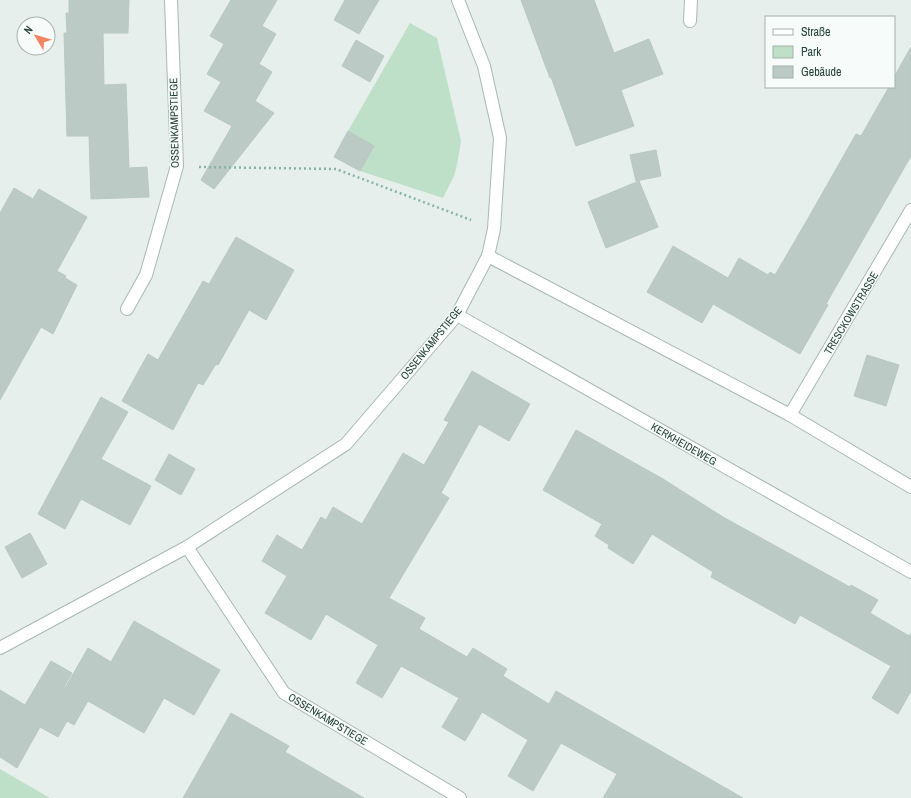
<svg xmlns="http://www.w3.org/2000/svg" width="911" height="798" font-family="'Archivo Narrow',sans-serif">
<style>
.green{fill:#bfe0c8}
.building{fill:#bbcac4;stroke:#b8c9c2}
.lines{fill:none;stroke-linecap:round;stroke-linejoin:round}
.service-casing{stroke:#a8b8b2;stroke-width:14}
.minor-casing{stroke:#a8b8b2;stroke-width:14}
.path{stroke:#86b3a5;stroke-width:2.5;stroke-dasharray:2 3;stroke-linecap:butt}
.service{stroke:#fff;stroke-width:12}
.minor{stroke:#fff;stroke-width:12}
.labels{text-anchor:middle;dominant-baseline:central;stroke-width:3;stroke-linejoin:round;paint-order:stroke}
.street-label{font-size:11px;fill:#24423a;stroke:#f7fbf9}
</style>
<rect width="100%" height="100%" fill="#e6efeb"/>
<!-- green -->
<g class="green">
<polygon points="410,23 437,38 461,141 457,165 454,176 443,198 360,171 374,146 348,131"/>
<polygon points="0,769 50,798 0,798"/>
</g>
<!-- building -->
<g class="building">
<polygon points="69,0 129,0 128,33 103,33 104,85 126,84 129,168 147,167 149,197 91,199 89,136 67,136 64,33 67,33 66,13 69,13"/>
<polygon points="231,0 277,0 262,26 276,34 259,64 272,72 255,101 274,113 214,189 201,180 232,126 204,111 221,82 207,74 224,44 210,36"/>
<polygon points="345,0 379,0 359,34 334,20"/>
<polygon points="521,0 594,0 614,53 649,39 663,74 621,90 634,126 576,146 551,77 550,78"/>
<polygon points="356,40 384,56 370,82 342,66"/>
<polygon points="911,47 911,156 826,304 828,305 800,354 713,304 702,323 647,292 673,246 728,278 739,258 768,275 770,272 775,275 810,215 856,134 861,136 889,87 894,87 894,77"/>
<polygon points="348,131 374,146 360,171 334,157"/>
<polygon points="656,150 661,176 636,181 630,155"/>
<polygon points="639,181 658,227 606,248 588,202"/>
<polygon points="14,188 33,199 39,189 87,217 57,271 66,276 65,278 77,285 53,334 41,327 0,400 0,213"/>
<polygon points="236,237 294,270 266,320 249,310 218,365 216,364 203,385 198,383 173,430 122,401 148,354 158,360 203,281 209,284"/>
<polygon points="867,355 899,365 886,406 854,396"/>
<polygon points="472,371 530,404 509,441 479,424 441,493 449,498 389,598 425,618 419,629 467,657 473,648 507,669 503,676 549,704 556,691 743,798 603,798 617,774 561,743 533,791 508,776 528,740 482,712 465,741 442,727 459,698 401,666 382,698 356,683 378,645 326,614 311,640 265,613 287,576 262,561 277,535 302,550 321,517 326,520 333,507 362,524 403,453 424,465 449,422 444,420"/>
<polygon points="101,397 128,412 101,459 151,486 130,525 81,499 65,529 38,514"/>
<polygon points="576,430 663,479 723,517 850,587 851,585 878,600 870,613 909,636 911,633 911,691 898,714 872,698 891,666 800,615 795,624 711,577 713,572 652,534 633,564 608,548 609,545 595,536 602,524 543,490"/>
<polygon points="169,454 195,469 181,495 155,480"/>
<polygon points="30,533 47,564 22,578 5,547"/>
<polygon points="134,621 220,670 194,715 164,698 144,733 88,701 74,725 67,721 58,737 40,727 17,768 0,757 0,690 25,705 51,661 72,673 64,687 65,688 88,648 111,662"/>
<polygon points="231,713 289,746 285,752 364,798 183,798"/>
</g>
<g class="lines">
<defs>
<polyline id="service" points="790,415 911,210"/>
<g id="minor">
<polyline points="690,21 691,0"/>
<polyline points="488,256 790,415 911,487"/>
<polyline points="127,309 146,275 177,166 171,0"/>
<polyline points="457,315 911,572"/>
<polyline points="187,547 284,693 460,798"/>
<polyline points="0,648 187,547 346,444 457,315 488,256 494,229 500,138 484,66 458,0"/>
</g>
</defs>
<!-- service casing -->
<use href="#service" class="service-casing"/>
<!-- minor casing -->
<use href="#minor" class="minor-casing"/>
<!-- path -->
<polyline class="path" points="199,167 336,169 471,220"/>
<!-- service -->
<use href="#service" class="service"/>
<!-- minor -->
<use href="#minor" class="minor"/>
</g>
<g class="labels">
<!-- street labels -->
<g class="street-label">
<text transform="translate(174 123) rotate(-91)">OSSENKAMPSTIEGE</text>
<text transform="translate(851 313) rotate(-59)">TRESCKOWSTRASSE</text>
<text transform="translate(431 343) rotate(-51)">OSSENKAMPSTIEGE</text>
<text transform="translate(684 444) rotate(30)">KERKHEIDEWEG</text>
<text transform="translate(328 719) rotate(31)">OSSENKAMPSTIEGE</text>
</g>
</g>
<!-- legend -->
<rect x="765" y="16" width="130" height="72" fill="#f7fbf9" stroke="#a3b1ad"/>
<rect x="773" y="29" width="20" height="6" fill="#ffffff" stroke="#a3b1ad"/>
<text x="801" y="36" font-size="12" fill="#24423a">Straße</text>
<rect x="773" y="46" width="20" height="12" fill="#bfe0c8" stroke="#a3b1ad"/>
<text x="801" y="56" font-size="12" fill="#24423a">Park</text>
<rect x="773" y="66" width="20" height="12" fill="#bbcac4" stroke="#a3b1ad"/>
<text x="801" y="76" font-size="12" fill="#24423a">Gebäude</text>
<!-- north arrow -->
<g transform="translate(36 36) rotate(308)"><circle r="19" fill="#f7fbf9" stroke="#a3b1ad"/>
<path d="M0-3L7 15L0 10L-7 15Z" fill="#f4845f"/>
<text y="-6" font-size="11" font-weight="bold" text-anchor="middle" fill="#24423a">N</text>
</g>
</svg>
